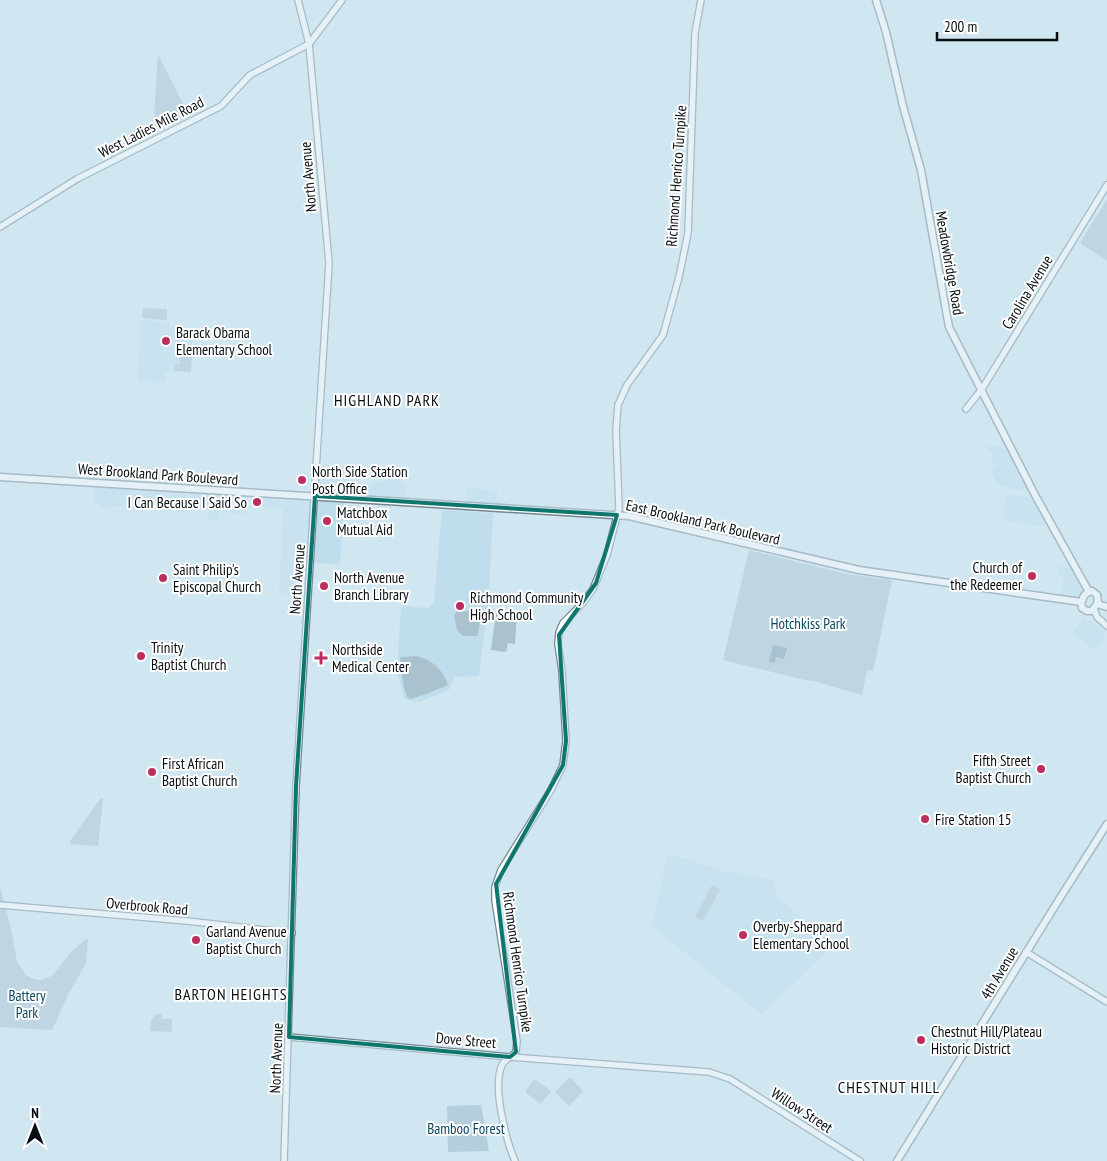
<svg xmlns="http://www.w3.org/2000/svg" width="1107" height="1161" font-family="'PT Sans Narrow',sans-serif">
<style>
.built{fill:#bfdded}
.green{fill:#aac2ce}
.forest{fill:#93b3c3}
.water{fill:#7897a7}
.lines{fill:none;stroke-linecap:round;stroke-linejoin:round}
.tertiary-casing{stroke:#738791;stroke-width:8}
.secondary-casing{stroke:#738791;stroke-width:9}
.tertiary{stroke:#fff;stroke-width:5.5}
.secondary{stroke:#fff;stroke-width:6}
.marked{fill:none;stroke:#0f766e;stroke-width:4;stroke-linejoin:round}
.poi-dot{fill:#bc2e5f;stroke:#fff;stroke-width:2}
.labels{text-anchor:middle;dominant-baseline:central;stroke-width:4;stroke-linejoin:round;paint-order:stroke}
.street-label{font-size:15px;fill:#070e11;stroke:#fff}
.poi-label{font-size:15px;fill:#070e11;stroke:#fff;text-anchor:start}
.park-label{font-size:15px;fill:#0a4961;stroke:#fff}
.neighbourhood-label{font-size:16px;letter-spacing:1px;fill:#070e11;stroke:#fff}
</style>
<rect width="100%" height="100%" fill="#d0e6f1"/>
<!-- built -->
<g class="built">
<polygon points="141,320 169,322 169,327 193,328 191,372 165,371 165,382 138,381"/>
<polygon points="988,446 1005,447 1029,489 1026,491 1015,489 998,485 992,473 993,467 1000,464 992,463 993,453 987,451"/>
<polygon points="320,466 345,467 345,482 368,484 387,480 401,481 406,485 405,498 317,493"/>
<polygon points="95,486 186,492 185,512 157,510 154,504 124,502 123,506 102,508 99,504 94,503"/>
<polygon points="467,488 497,490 496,504 467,502"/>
<polygon points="191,494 248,496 247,512 244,514 219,512 218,521 208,520 208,509 190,507"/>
<polygon points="1006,494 1031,498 1045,524 1044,526 1003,520"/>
<polygon points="254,495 283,498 282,508 253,506"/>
<polygon points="284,499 310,501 305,596 279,594"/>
<polygon points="317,501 344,503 340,564 313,563"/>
<polygon points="442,510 493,513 488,605 479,676 454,677 449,690 419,702 405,700 397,672 401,606 429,608 434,603"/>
<polygon points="1057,566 1071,568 1084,592 1082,598 1061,595 1064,576 1060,575"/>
<polygon points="1084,617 1106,632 1096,650 1072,634"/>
<polygon points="668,854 726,872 773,880 778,897 833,945 762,1015 652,926"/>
</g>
<!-- green -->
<g class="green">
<polygon points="158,55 189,115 153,133"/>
<polygon points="1107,199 1107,261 1080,243"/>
<polygon points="143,308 167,309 167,320 142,318"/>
<polygon points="180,354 192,355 191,372 175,371 175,364 180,364"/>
<polygon points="749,550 847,574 892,580 873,671 867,670 862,695 814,681 805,680 723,660"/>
<polygon points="457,611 481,612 478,634 477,636 463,636 457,630 454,615"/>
<polygon points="496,611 517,614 515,644 508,643 506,652 491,650"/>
<path d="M416,656C433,660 442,669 448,685L424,695L410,699L407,697L403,684L400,657Z"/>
<polygon points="102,798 103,800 98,846 70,844 70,841 100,799"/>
<polygon points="712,885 720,890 703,921 695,917"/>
<polygon points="0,887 11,928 17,962 26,975 34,979 41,980 52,976 71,952 86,939 88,939 86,963 68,995 52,1030 0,1027"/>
<polygon points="156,1014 162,1014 162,1019 172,1019 172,1032 150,1031 151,1021"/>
<polygon points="570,1077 583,1091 569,1106 555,1092"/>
<polygon points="534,1079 551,1091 541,1104 525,1092"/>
</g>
<!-- forest -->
<polygon class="forest" points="481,1105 489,1151 448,1152 447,1106"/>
<!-- water -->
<polygon class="water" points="773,645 787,648 784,659 776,657 775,663 769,662"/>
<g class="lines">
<defs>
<g id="tertiary">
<polyline points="0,227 77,179 221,106 250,75 309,44 342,0"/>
<polyline points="966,409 982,389 1107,185"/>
<polyline points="1094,609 1097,617 1107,626"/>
<polyline points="0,905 187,921 292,933"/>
<polyline points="1026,952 1107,1002"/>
<polyline points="289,1037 510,1057 709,1072 730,1079 860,1161"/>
<polyline points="284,1161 296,786 329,263 309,44 298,0"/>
<path d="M515,1161C506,1140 492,1087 502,1065C505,1059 512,1057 516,1052L517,1041L495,900V887L501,870L551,790L563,765L566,741L562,671L558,644L559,632L563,623L582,604L593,589L607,555L619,508L616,430L618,405L627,385L663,335L679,277L688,233L695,33L701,0"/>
</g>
<g id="secondary">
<polyline points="876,0 886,32 903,106 921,170 949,327 1035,495 1089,592"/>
<polyline points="0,477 629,516 859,570 1081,602"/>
<path d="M1092,591L1097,595L1098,602L1092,611H1087L1082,608C1080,601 1084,592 1092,591Z"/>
<polyline points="1097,604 1107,607"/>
<polyline points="897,1161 1060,898 1107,824"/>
</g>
</defs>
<!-- tertiary casing -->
<use href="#tertiary" class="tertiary-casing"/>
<!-- secondary casing -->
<use href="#secondary" class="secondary-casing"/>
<!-- tertiary -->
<use href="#tertiary" class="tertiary"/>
<!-- secondary -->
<use href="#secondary" class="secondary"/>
</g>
<!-- marked area -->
<path d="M0 0H1107V1161H0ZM315,496L617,515L596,583L559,635L566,741L563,765L496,884L516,1052L510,1057L289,1037L296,786Z" fill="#d0e6f1" fill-opacity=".55" fill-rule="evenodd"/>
<path class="marked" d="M315,496L617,515L596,583L559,635L566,741L563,765L496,884L516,1052L510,1057L289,1037L296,786Z"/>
<!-- markers -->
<g class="poi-dot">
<circle cx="166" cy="341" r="5"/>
<circle cx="302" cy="480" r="5"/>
<circle cx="257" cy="502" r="5"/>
<circle cx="327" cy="521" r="5"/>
<circle cx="1032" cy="576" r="5"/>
<circle cx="163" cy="578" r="5"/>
<circle cx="324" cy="586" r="5"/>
<circle cx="460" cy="606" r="5"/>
<circle cx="141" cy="656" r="5"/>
<path d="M318.5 650.5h5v5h5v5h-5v5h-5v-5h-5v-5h5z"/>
<circle cx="1041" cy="769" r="5"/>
<circle cx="152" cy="772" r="5"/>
<circle cx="925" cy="819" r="5"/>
<circle cx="743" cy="935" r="5"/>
<circle cx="196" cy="940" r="5"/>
<circle cx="921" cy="1040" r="5"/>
</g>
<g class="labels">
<!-- street labels -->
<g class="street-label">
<text transform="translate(151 127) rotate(-27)">West Ladies Mile Road</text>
<text transform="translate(676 176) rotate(-86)">Richmond Henrico Turnpike</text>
<text transform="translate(308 177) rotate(-95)">North Avenue</text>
<text transform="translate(950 263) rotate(80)">Meadowbridge Road</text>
<text transform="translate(1027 292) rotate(-59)">Carolina Avenue</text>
<text transform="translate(158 474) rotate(4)">West Brookland Park Boulevard</text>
<text transform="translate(703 522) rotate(13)">East Brookland Park Boulevard</text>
<text transform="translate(297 579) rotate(-86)">North Avenue</text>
<text transform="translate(147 906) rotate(5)">Overbrook Road</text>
<text transform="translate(518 962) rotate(82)">Richmond Henrico Turnpike</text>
<text transform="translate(999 973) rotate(-59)">4th Avenue</text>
<text transform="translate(466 1040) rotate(5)">Dove Street</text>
<text transform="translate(276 1058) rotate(-88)">North Avenue</text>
<text transform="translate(802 1110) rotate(33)">Willow Street</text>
</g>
<!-- poi labels -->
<g class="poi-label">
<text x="176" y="332">Barack Obama<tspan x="176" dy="17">Elementary School</tspan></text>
<text x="312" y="471">North Side Station<tspan x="312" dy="17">Post Office</tspan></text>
<text x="247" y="502" text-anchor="end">I Can Because I Said So</text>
<text x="337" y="512">Matchbox<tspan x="337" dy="17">Mutual Aid</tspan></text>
<text x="1022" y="567" text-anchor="end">Church of<tspan x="1022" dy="17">the Redeemer</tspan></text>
<text x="173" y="569">Saint Philip's<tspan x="173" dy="17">Episcopal Church</tspan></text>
<text x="334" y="577">North Avenue<tspan x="334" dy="17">Branch Library</tspan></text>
<text x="470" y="597">Richmond Community<tspan x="470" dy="17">High School</tspan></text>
<text x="151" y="647">Trinity<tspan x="151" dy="17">Baptist Church</tspan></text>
<text x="332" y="649">Northside<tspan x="332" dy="17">Medical Center</tspan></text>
<text x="1031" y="760" text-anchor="end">Fifth Street<tspan x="1031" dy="17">Baptist Church</tspan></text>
<text x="162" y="763">First African<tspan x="162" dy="17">Baptist Church</tspan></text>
<text x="935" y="819">Fire Station 15</text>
<text x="753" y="926">Overby-Sheppard<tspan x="753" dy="17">Elementary School</tspan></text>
<text x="206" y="931">Garland Avenue<tspan x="206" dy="17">Baptist Church</tspan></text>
<text x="931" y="1031">Chestnut Hill/Plateau<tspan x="931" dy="17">Historic District</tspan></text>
</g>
<!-- park labels -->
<g class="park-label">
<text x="808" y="623">Hotchkiss Park</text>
<text x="27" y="995">Battery<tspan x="27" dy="17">Park</tspan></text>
<text x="466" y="1128">Bamboo Forest</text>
</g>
<!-- neighbourhood labels -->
<g class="neighbourhood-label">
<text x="387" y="400">HIGHLAND PARK</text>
<text x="231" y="994">BARTON HEIGHTS</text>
<text x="889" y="1087">CHESTNUT HILL</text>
</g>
</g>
<!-- north arrow -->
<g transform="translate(35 1126)" stroke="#ffffff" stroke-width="4" paint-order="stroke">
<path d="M0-4L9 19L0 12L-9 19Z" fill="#070e11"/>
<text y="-8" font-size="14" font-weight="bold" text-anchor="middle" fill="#070e11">N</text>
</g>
<!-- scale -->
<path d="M937 32v8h120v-8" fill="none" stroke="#070e11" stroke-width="2.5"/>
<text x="944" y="32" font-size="15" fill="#070e11" stroke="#ffffff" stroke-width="4" paint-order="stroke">200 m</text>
</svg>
